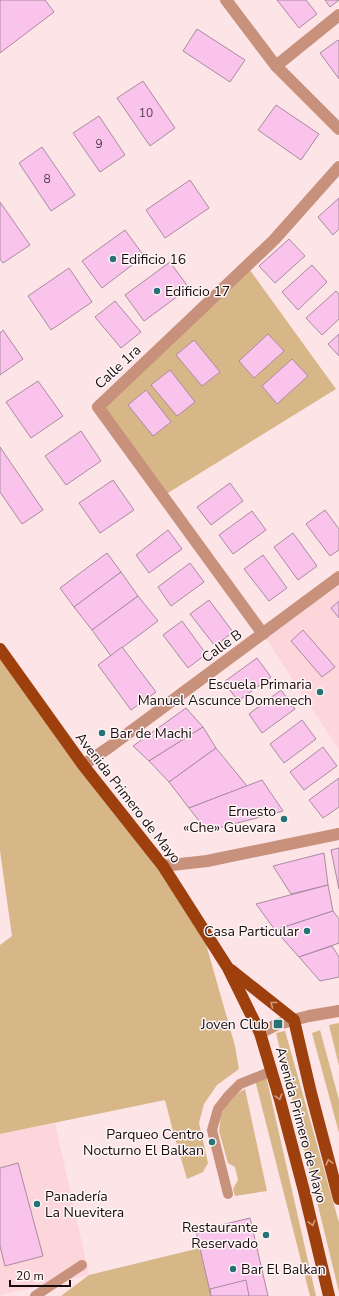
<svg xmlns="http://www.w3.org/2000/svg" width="339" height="1296" font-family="'Nunito Sans',sans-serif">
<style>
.built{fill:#fdd6db}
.green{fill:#d7b787}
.building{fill:#fac3eb;stroke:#a88ba0}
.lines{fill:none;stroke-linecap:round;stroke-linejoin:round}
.service{stroke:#c7917b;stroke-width:10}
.minor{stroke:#c7917b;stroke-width:12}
.tertiary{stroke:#c7917b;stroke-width:12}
.primary{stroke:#9e400d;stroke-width:12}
.oneway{stroke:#ce9b82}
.poi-dot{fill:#277276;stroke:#fef6f7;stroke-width:1.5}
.labels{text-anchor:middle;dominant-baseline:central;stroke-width:3;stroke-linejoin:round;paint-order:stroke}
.number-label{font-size:12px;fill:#503944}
.poi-label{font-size:14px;fill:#180b0d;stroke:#fef6f7;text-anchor:end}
.street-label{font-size:14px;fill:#180b0d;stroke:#fef6f7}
</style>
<rect width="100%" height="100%" fill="#fde4e7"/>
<!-- built -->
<g class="built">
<polygon points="339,577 339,750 263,634"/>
<polygon points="55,1123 89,1275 0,1295 0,1134"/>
</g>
<!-- green -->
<g class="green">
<polygon points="247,266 336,389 163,496 98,407"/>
<polygon points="0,652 164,877 206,944 235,1046 239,1069 217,1085 204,1104 199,1123 208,1163 203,1172 187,1179 173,1131 165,1100 0,1134 0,945 12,936 0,851"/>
<polygon points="339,1023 339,1066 329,1025"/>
<polygon points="320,1030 339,1100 339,1133 312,1033"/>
<polygon points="285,1031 339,1223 339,1292 276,1033"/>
<polygon points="266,1076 316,1296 310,1296 255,1080"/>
<polygon points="245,1089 267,1191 235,1196 233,1189 238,1180 235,1167 228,1163 219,1131 221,1115 230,1098"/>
<polygon points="200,1248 211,1296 61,1296 89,1275"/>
</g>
<!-- building -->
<g class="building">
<polygon points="0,0 45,0 54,12 0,53"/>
<polygon points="277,0 306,0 317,14 299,28"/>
<polygon points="325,0 339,0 330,7"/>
<polygon points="197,29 245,60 230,82 183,51"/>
<polygon points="338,40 339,41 339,79 320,53"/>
<polygon points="143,81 175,128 150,146 117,98"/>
<polygon points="276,105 319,134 301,160 258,130"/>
<polygon points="99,116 125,155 100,172 73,133"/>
<polygon points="42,147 75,195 51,211 19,163"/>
<polygon points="190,180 209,208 165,238 146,210"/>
<polygon points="339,198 339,229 333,235 318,217"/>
<polygon points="0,202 30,245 3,263 0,259"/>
<polygon points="125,230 144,256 102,288 82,261"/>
<polygon points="289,239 305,256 275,283 259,266"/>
<polygon points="170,262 189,288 144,321 125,295"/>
<polygon points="312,265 327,282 298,310 282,292"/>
<polygon points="69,268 92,302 51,330 28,296"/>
<polygon points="336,291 339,294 339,319 322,335 306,318"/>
<polygon points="115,301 141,332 121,348 95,317"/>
<polygon points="3,330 23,359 0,375 0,333"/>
<polygon points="268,334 284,351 254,378 239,361"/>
<polygon points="339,334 339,356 328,344"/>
<polygon points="194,340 220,372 202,386 176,355"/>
<polygon points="292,359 308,376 277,404 262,386"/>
<polygon points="170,370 195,402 177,416 151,385"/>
<polygon points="38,381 63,416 31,438 6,402"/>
<polygon points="146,390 171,422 153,436 128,405"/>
<polygon points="81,431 101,461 66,485 45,456"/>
<polygon points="0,447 43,510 22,524 0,492"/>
<polygon points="113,480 134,510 100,533 79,503"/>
<polygon points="230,483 243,501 211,525 197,507"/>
<polygon points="325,510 339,529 339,550 330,556 306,524"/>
<polygon points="252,511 266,530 233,554 219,535"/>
<polygon points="168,530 182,549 149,573 136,555"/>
<polygon points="293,533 317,566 298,580 274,547"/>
<polygon points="107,553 121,572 74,607 60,588"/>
<polygon points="263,555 287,588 269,601 244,569"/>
<polygon points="190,563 204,582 171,606 158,587"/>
<polygon points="121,572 138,596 92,630 74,607"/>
<polygon points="138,596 158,621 111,656 92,630"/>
<polygon points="209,600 233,632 215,646 190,614"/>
<polygon points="339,601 339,618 331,608"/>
<polygon points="182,621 206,654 188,668 163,635"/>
<polygon points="303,630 335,667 322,677 291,641"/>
<polygon points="122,647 156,692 131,710 98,665"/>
<polygon points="257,658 271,677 238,701 224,682"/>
<polygon points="281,690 295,709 262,733 249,714"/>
<polygon points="186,708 203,727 149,761 133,746"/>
<polygon points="302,720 316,739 284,763 270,744"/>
<polygon points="203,727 216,748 169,782 149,761"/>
<polygon points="323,747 337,766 304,790 290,772"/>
<polygon points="216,748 247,786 189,808 169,782"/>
<polygon points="339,778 339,807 323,818 309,800"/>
<polygon points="262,780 283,811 207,831 189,808"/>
<polygon points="339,848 339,889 331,850"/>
<polygon points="324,853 328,885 291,894 273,866"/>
<polygon points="328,885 333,911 275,930 256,904"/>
<polygon points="333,911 339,919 339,943 299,957 275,930"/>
<polygon points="332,946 339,957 339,977 320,981 299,957"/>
<polygon points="18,1163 43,1256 5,1266 0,1246 0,1168"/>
<polygon points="250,1218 268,1296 211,1296 196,1231"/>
<polygon points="246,1280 249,1296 211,1296 210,1289"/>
</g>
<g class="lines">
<!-- service -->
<g class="service">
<polyline points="228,1194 212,1130 218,1109 228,1096 240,1084 272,1071"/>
<polyline points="35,1296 82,1265"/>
</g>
<!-- minor -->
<g class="minor">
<polyline points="226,0 276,66 339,129"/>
<polyline points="276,66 339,15"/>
<polyline points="263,634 98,407 274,240 339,167"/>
<polyline points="83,765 111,746 339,577"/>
<polyline points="163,866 207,861 339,834"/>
</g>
<!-- tertiary -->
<polyline class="tertiary" points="260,1033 278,1024 309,1016 339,1011"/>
<!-- primary -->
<g class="primary">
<polyline points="0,649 83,765 163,866 228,968 260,1033 280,1100 304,1191 329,1296"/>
<polyline points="231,970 294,1020 311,1093 339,1199"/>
</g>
</g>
<!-- one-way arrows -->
<defs><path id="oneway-chevron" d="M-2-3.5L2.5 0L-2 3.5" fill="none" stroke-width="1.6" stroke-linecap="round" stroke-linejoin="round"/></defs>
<g class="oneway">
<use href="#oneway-chevron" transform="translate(273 1004) rotate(-142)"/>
<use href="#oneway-chevron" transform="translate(279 1097) rotate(74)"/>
<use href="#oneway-chevron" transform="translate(329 1162) rotate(-105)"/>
<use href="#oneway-chevron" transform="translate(312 1223) rotate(76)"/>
</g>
<!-- markers -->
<g class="poi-dot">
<circle cx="113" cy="259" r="4"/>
<circle cx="157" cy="291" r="4"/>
<circle cx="320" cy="692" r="4"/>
<circle cx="102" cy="733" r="4"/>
<circle cx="284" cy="819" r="4"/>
<circle cx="307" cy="931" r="4"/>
<rect x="273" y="1019" width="10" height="10" rx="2"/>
<circle cx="212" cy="1142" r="4"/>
<circle cx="37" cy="1204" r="4"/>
<circle cx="266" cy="1235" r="4"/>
<circle cx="233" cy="1269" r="4"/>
</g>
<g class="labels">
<!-- number labels -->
<g class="number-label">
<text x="146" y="113">10</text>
<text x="99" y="144">9</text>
<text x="47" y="179">8</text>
</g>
<!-- poi labels -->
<g class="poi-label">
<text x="121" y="259" text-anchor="start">Edificio 16</text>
<text x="165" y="291" text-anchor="start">Edificio 17</text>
<text x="312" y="684">Escuela Primaria<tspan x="312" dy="16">Manuel Ascunce Domenech</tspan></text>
<text x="110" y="733" text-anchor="start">Bar de Machi</text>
<text x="276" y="811">Ernesto<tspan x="276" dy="16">«Che» Guevara</tspan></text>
<text x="299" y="931">Casa Particular</text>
<text x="269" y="1024">Joven Club</text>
<text x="204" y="1134">Parqueo Centro<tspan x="204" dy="16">Nocturno El Balkan</tspan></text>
<text x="45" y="1196" text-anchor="start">Panadería<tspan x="45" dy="16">La Nuevitera</tspan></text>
<text x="258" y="1227">Restaurante<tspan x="258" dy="16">Reservado</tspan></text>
<text x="241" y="1269" text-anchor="start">Bar El Balkan</text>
</g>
<!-- street labels -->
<g class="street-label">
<text transform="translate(118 367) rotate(-43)">Calle 1ra</text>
<text transform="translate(222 646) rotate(-36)">Calle B</text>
<text transform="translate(128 798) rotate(52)">Avenida Primero de Mayo</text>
<text transform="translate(301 1125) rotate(75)">Avenida Primero de Mayo</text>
</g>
</g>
<!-- scale -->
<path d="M10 1280v6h60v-6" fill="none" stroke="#180b0d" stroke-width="2"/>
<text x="16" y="1280" font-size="12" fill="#180b0d" stroke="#fef6f7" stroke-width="3" paint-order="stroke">20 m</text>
</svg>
